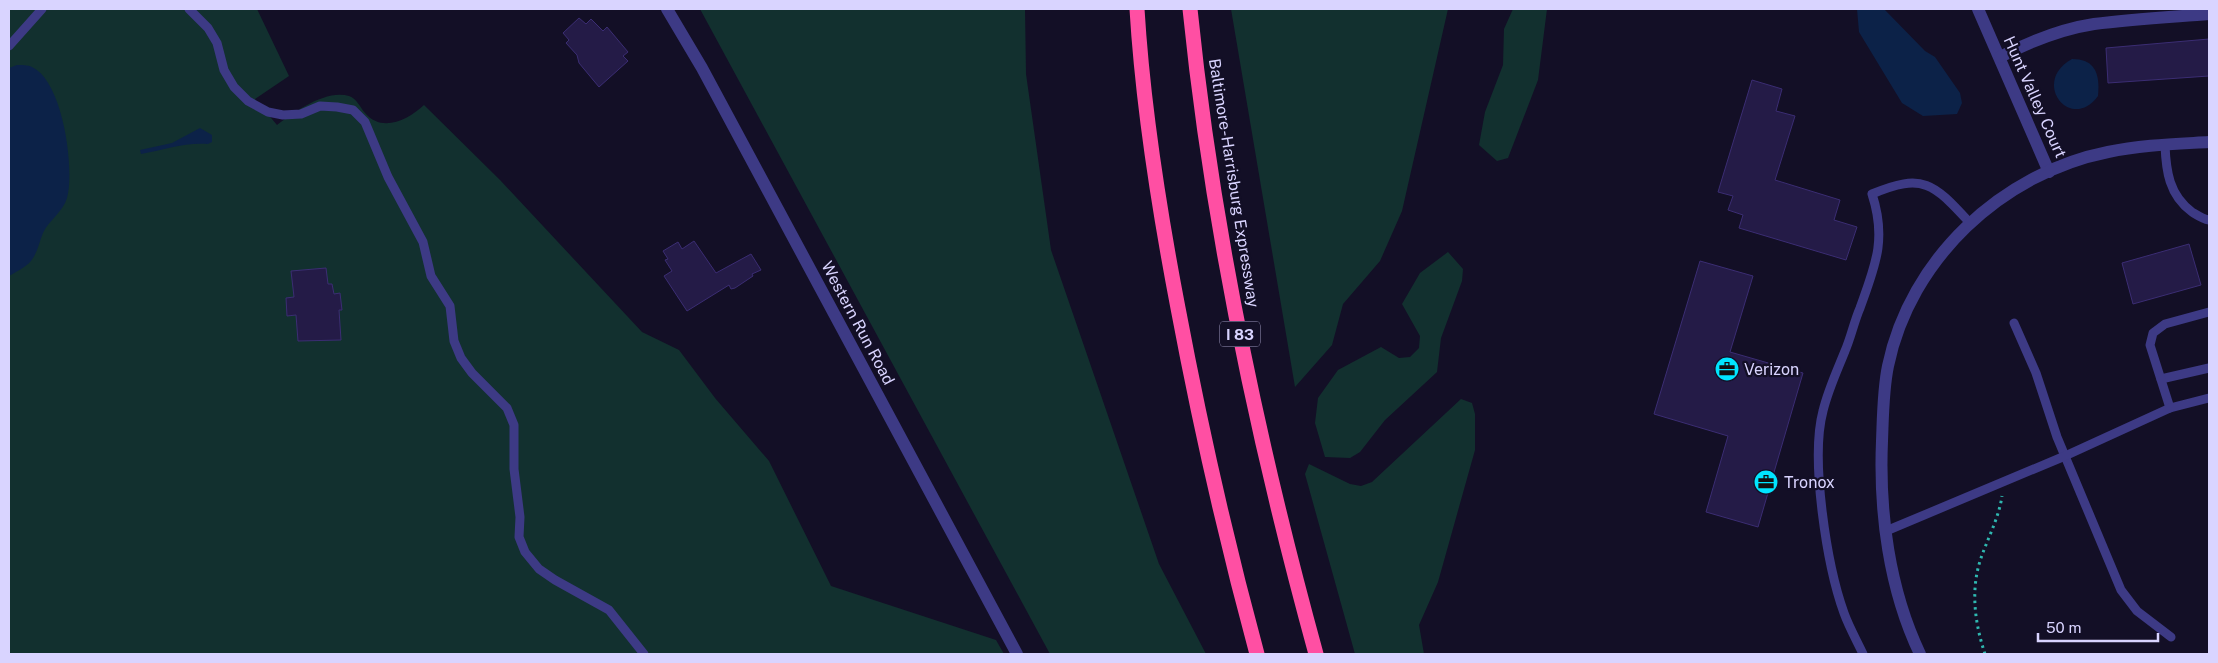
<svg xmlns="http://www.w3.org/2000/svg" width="2218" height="663" font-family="'Public Sans',sans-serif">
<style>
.green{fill:#12302f}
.water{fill:#0c2248}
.building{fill:#241b47;stroke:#3b2d73}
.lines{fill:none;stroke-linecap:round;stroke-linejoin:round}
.path{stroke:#2fb8b0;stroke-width:3;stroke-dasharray:2.5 4;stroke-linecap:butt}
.service{stroke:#3d3a85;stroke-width:9}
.minor{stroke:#3d3a85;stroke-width:12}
.tertiary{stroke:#3d3a85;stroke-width:12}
.motorway{stroke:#ff4fa3;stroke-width:15}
.labels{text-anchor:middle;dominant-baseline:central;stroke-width:4.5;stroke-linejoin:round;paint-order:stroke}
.shield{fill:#130f26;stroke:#9e99be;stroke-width:1}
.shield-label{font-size:15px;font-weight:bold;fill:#d9d4ff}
.street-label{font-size:16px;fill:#d9d4ff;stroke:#130f26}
.poi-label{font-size:16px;fill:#d9d4ff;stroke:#130f26;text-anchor:start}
</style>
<rect width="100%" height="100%" fill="#130f26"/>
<!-- green -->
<g class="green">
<path d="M9,9H257L289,76L255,99L277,125C294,112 326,89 349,96C357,99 360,107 365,113C382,133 408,120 424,105L500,180L642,332L679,350L715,398L769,461L831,586L996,640L1004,654H9Z"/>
<polygon points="700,9 1025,9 1026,74 1051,250 1159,564 1206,654 1050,654"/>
<polygon points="1231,9 1448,9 1402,211 1380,261 1343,304 1332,345 1295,387"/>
<polygon points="1513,9 1547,9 1538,80 1508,158 1497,161 1479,145 1485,112 1503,65 1504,29"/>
<polygon points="1448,252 1463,269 1462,281 1441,338 1437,372 1385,420 1360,452 1350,458 1325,457 1315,423 1318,398 1338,370 1381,347 1399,358 1410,357 1419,348 1420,336 1402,304 1420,273"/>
<polygon points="1461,399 1472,403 1475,414 1475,450 1438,582 1419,625 1424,654 1355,654 1305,474 1309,464 1350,484 1361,486 1372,482"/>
</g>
<!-- water -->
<g class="water">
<polygon points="1857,9 1885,10 1925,51 1935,57 1960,93 1962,103 1957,114 1923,116 1902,103 1859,32"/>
<path d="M2072,59C2096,59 2100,75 2098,96C2071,133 2030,82 2072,59Z"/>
<path d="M17,65C21,65 28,65 32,67C63,81 75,169 67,198C63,212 49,220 43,233C39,242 38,252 31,261C26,267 16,272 9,276V68Z"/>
<path d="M200,128L212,135V142L208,144C186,142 163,150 141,154L140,150L172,143Z"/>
</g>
<!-- building -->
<g class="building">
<polygon points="579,18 586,24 591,19 603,31 607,27 628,52 623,56 628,61 599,87 579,63 577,55 566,43 569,40 563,33"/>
<polygon points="2209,39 2209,76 2108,83 2106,48"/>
<polygon points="1752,80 1782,89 1776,111 1795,116 1775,180 1840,200 1834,220 1857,227 1846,260 1739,228 1743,215 1728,210 1733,196 1718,192"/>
<polygon points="694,241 716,273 751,254 761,270 752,274 753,276 735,288 731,289 729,285 687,311 664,276 672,271 665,260 668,259 663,251 678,242 682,249"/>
<polygon points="2189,244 2201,285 2133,304 2122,263"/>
<polygon points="1700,261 1753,276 1730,352 1803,373 1758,527 1706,512 1728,436 1654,414"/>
<polygon points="326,268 328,284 332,284 334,294 340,293 342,310 339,310 341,340 298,341 296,315 287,316 286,298 294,297 291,271"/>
</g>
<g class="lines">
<!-- path -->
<path class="path" d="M1985,654C1975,624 1970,590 1981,558C1988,538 1999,517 2002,496"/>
<!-- service -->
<g class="service">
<polyline points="189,9 208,28 217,43 224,70 234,87 248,101 268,112 283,115 301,114 320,106 337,107 353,110 365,122 388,177 423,242 431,276 450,306 454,341 461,358 472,373 507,408 514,425 514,469 520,517 519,537 525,552 539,569 555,580 609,610 644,654"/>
<polyline points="9,46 42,9"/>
<path d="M2165,145C2166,171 2169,195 2192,212C2197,215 2203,219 2209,220"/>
<polyline points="2014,323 2036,373 2057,437 2121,590 2137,611 2171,637"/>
<polyline points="2161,379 2209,368"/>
<polyline points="2170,408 2150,345 2153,333 2165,324 2209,312"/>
<polyline points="1886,531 2065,456 2170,408 2209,398"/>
<path d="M1863,654C1857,641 1849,627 1844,613C1827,566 1810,459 1823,411C1828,390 1837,371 1845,351C1851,337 1854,322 1860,308C1875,266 1887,240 1872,194C1924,172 1934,184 1970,223"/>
</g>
<!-- minor -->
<g class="minor">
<polyline points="1978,9 2049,172"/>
<path d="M2000,57C2029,42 2061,29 2094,24C2132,19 2171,17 2209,14"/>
<path d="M1920,654C1889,589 1879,512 1882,441C1883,416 1883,390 1888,366C1910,259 2002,173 2108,152C2141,145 2176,144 2209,142"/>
</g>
<!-- tertiary -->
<polyline class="tertiary" points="667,9 702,68 1017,654"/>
<!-- motorway -->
<g class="motorway">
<path d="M1137,9C1143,109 1159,209 1178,308C1200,425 1226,540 1257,654"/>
<path d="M1190,9C1212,227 1258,443 1316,654"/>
</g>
</g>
<!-- icons -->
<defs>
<symbol id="office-disc" viewBox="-11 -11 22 22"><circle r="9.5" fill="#00e5ff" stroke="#130f26"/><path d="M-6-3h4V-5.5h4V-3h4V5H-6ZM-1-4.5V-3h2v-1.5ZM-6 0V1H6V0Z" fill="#111"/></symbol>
</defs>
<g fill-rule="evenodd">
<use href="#office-disc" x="1713" y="355" width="28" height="28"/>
<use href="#office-disc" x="1752" y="468" width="28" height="28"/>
</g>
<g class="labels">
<!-- shield labels -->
<rect class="shield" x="1220" y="321.5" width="40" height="25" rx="4"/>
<g class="shield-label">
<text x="1240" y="334">I 83</text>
</g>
<!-- street labels -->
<g class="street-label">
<text transform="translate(2035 97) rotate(66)">Hunt Valley Court</text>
<text transform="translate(1234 183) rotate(81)">Baltimore-Harrisburg Expressway</text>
<text transform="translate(858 323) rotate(62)">Western Run Road</text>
</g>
<!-- poi labels -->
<g class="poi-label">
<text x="1744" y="369">Verizon</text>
<text x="1784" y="482">Tronox</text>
</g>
</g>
<!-- border -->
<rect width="2218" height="663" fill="none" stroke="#d9d4ff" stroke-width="20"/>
<!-- scale -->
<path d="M2038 633v8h120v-8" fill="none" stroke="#d9d4ff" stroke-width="2.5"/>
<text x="2046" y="633" font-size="15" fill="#d9d4ff" stroke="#130f26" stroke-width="4" paint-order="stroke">50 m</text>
</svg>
